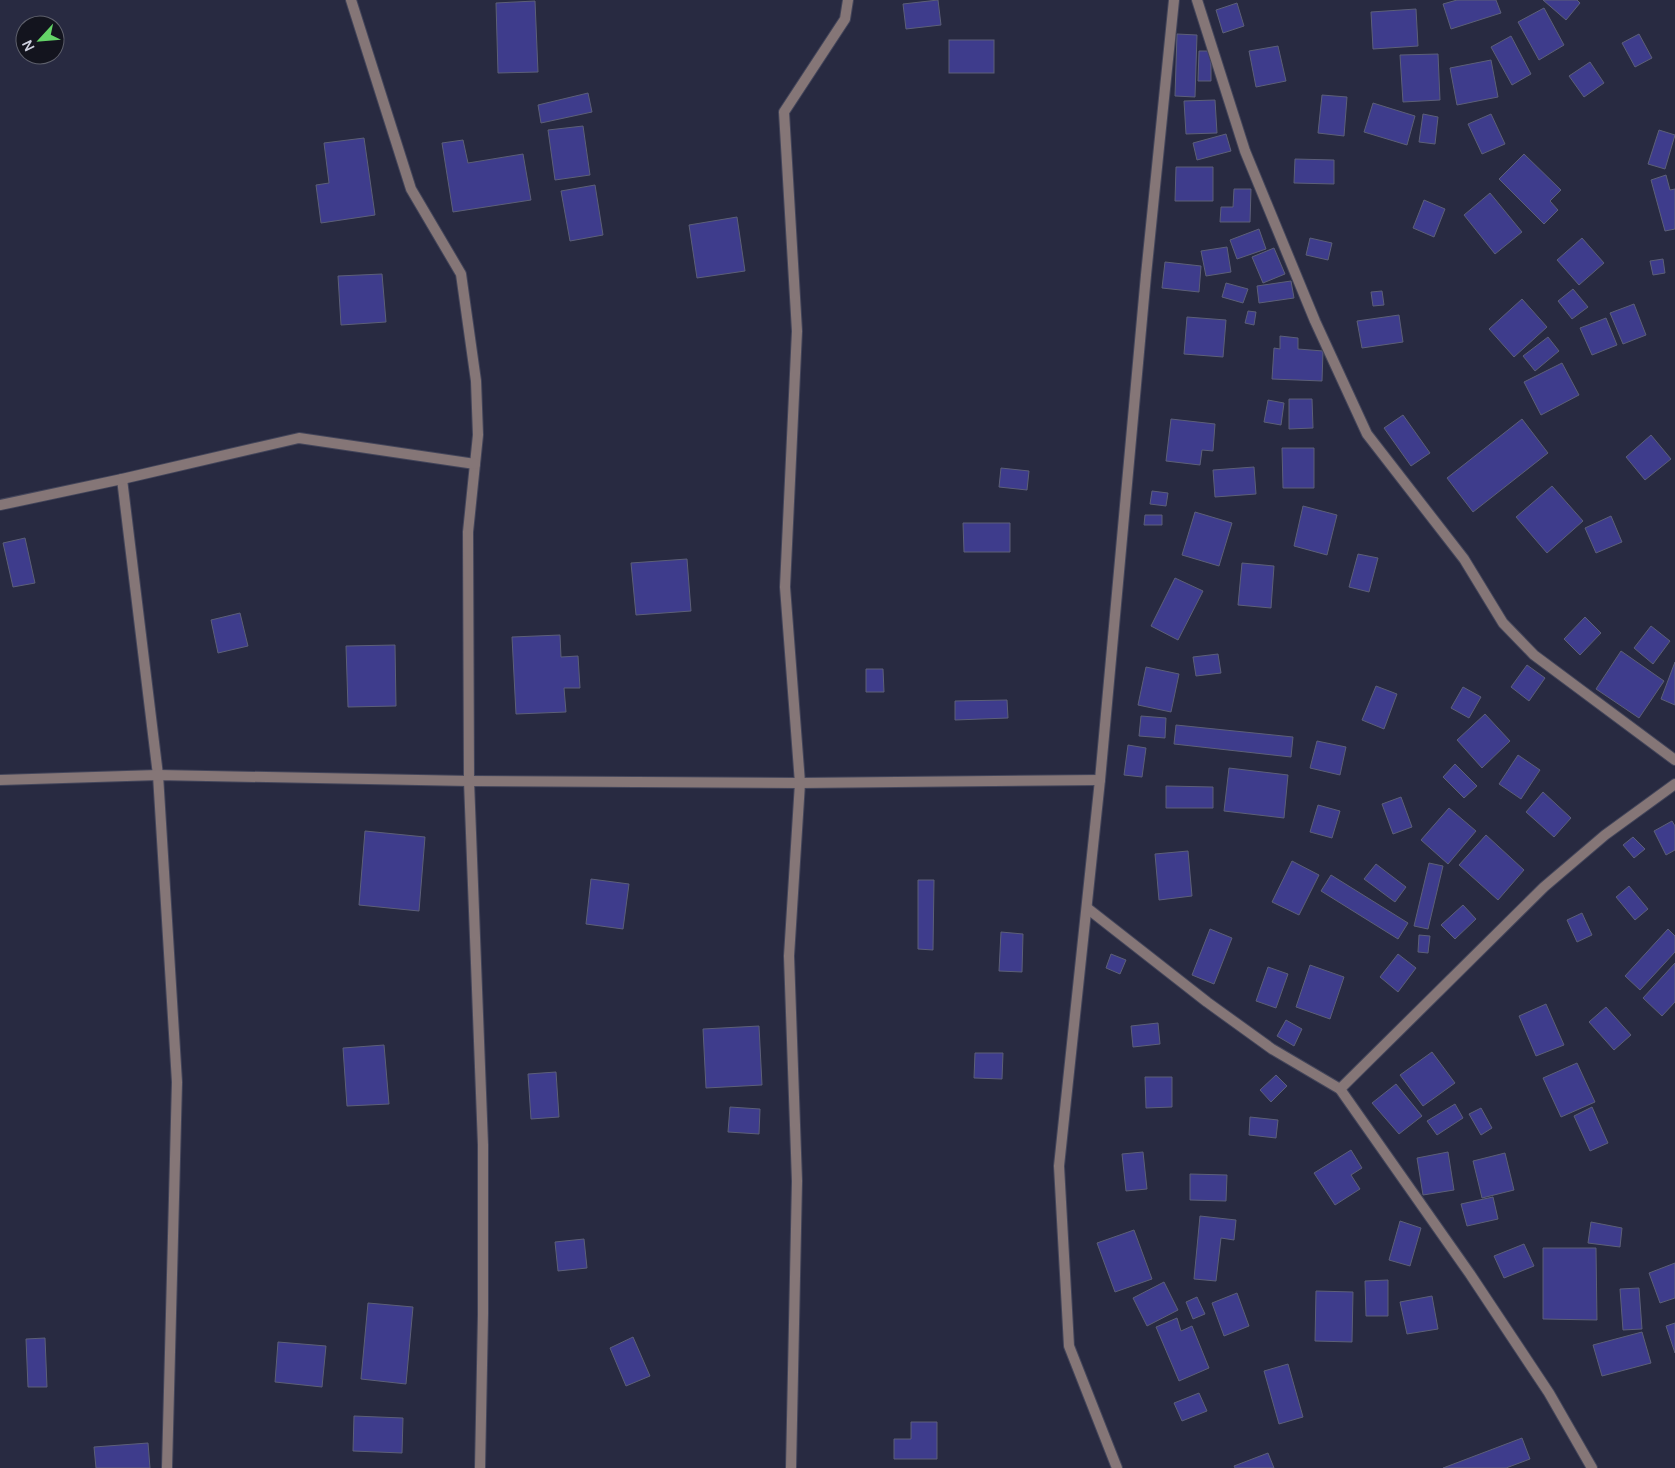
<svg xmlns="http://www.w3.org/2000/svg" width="1675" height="1468" font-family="Manrope,sans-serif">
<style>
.building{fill:#3e3c8c;stroke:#5c5f78}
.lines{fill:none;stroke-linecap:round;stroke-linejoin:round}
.minor-casing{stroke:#43455a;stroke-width:12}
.minor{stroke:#857677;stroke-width:10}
</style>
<rect width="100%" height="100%" fill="#282a41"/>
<!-- building -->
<g class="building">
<polygon points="938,0 941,25 906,29 903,4"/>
<polygon points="1457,0 1496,0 1501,13 1451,29 1443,4"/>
<polygon points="1543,0 1577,0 1580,3 1566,20"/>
<polygon points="535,1 538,72 498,73 496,3"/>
<polygon points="1237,3 1244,26 1223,33 1216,10"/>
<polygon points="1544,8 1564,45 1539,60 1518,22"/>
<polygon points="1416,9 1418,46 1373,49 1371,12"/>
<polygon points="1177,34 1197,35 1195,97 1175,96"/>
<polygon points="1639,34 1652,58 1635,67 1622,43"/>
<polygon points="1511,36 1531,74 1512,85 1491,47"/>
<rect x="949" y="40" width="45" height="33"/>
<polygon points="1278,46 1286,81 1256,87 1249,51"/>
<polygon points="1199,51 1211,51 1211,81 1198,81"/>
<polygon points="1438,54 1440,100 1403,102 1400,55"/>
<polygon points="1491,60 1498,97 1457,105 1450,68"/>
<polygon points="1590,62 1604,83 1584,97 1569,76"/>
<polygon points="588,93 592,112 541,123 538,105"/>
<polygon points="1322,95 1347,97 1344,136 1318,133"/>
<polygon points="1215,100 1217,133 1186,134 1184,101"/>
<polygon points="1373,103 1415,116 1407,145 1364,132"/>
<polygon points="1423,114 1438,117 1435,144 1419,142"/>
<polygon points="1491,114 1505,144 1482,154 1468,124"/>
<polygon points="583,126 590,175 555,180 548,130"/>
<polygon points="1659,130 1675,135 1665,169 1648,164"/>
<polygon points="1226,134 1231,151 1197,160 1193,143"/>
<polygon points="364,138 375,215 321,223 316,185 329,183 324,143"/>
<polygon points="463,140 468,163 523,154 531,200 453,212 442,143"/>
<polygon points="1524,154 1561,190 1550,201 1558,210 1544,224 1499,179"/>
<polygon points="1295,159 1334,160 1334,184 1294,183"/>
<polygon points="1176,167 1213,167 1213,201 1175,201"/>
<polygon points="1666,175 1670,190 1675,189 1675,229 1665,231 1651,180"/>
<polygon points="595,185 603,235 570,241 561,191"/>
<polygon points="1234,189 1251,189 1250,222 1220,222 1221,207 1233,207"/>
<polygon points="1490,193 1522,232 1495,254 1464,215"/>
<polygon points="1424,200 1445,209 1434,237 1413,228"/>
<polygon points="737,217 745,271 697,278 689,225"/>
<polygon points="1259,229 1266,249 1237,259 1230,240"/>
<polygon points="1310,238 1332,243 1328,260 1306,255"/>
<polygon points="1582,238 1604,263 1579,285 1557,260"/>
<polygon points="1227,247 1231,272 1206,276 1201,251"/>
<polygon points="1274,248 1285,274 1263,283 1252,257"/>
<polygon points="1663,259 1665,273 1653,275 1650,261"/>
<polygon points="1165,262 1201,266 1199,292 1162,288"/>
<polygon points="382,274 386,322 341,325 338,276"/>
<polygon points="1291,281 1294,298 1259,303 1257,286"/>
<polygon points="1226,283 1248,289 1243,303 1222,297"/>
<polygon points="1573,289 1588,307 1572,319 1558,301"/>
<polygon points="1382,291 1384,305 1373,306 1371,292"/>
<polygon points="1522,299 1547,327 1514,357 1489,329"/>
<polygon points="1634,304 1646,335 1623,344 1610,313"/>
<polygon points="1248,311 1256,312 1254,325 1245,323"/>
<polygon points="1399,315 1403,342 1362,348 1357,321"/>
<polygon points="1187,317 1226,320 1223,357 1184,354"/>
<polygon points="1606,318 1617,345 1592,355 1580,328"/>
<polygon points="1280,336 1298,338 1298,349 1323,351 1322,381 1272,379 1274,348 1280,349"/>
<polygon points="1548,337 1559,351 1535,371 1523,356"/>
<polygon points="1562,363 1579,395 1541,415 1524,382"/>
<polygon points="1289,399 1312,399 1313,428 1289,429"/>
<polygon points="1268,400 1284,403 1281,425 1264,422"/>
<polygon points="1403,415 1430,453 1411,466 1384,428"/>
<polygon points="1171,419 1215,424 1213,451 1202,450 1200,465 1166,461"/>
<polygon points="1522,419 1548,453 1473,512 1447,478"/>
<polygon points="1651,435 1671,459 1645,480 1626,457"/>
<polygon points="1282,448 1314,448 1314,488 1283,488"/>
<polygon points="1254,467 1256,494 1215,497 1213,470"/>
<polygon points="1001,468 1029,471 1027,490 999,487"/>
<polygon points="1552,486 1583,521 1547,553 1516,517"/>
<polygon points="1152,491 1168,493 1166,506 1150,504"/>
<polygon points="1303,506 1337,515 1327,555 1294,546"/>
<polygon points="1195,512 1232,523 1219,566 1182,555"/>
<polygon points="1145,515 1162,515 1162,525 1144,525"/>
<polygon points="1611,516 1622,542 1596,553 1585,528"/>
<polygon points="963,523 1010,523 1010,552 964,552"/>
<polygon points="25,538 35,583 13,587 3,543"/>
<polygon points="1358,554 1378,558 1369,592 1349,587"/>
<polygon points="687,559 691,611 636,615 631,563"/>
<polygon points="1242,563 1274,566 1271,608 1238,605"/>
<polygon points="1175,578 1203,591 1178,640 1151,626"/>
<polygon points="240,613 248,646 218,653 211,620"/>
<polygon points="1585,617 1601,633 1580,655 1564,639"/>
<polygon points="1651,626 1670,641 1653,664 1634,648"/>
<polygon points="560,635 561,657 578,656 580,688 564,688 566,712 516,714 512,637"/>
<polygon points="395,645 396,706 348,707 346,646"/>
<polygon points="1621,651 1664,681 1639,718 1596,689"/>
<polygon points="1218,654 1221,673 1196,676 1193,657"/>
<polygon points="1675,662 1675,705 1661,699"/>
<polygon points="1527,665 1545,678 1529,701 1511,687"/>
<polygon points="1146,667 1179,674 1171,712 1138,705"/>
<polygon points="866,669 883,669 884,692 866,692"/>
<polygon points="1376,686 1397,694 1384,729 1362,720"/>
<polygon points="1463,687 1481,697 1469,718 1451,708"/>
<polygon points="1007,700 1008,718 955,720 955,701"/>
<polygon points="1485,714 1510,741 1482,768 1457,740"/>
<polygon points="1141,716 1166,718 1165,738 1139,736"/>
<polygon points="1176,725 1293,737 1291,757 1174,744"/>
<polygon points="1317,741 1346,747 1340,775 1310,768"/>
<polygon points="1128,745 1146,748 1142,777 1124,775"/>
<polygon points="1518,755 1540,770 1521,799 1499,784"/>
<polygon points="1455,764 1477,786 1464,798 1443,777"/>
<polygon points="1229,768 1288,775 1284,818 1224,811"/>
<polygon points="1166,786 1213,787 1213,808 1166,808"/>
<polygon points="1543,792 1571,818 1554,837 1526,812"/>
<polygon points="1401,797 1412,827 1393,834 1382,804"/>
<polygon points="1318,805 1340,811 1332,838 1310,832"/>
<polygon points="1449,808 1476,831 1448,864 1421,840"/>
<polygon points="1672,821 1675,826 1675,850 1666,855 1654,831"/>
<polygon points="365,831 425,837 419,911 359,905"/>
<polygon points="1486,835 1524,870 1498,900 1459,865"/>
<polygon points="1633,837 1645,849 1634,858 1623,845"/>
<polygon points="1188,851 1192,896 1159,900 1155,854"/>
<polygon points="1292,861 1319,875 1299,915 1272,902"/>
<polygon points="1429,863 1443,866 1428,929 1414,926"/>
<polygon points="1376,864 1406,887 1395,902 1364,879"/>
<polygon points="1331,875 1408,923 1398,939 1321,891"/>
<polygon points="591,879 629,884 623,929 586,924"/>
<polygon points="918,880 934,880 933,950 918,949"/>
<polygon points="1629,886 1648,909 1635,920 1616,897"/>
<polygon points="1463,905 1476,919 1455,939 1441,925"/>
<polygon points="1582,913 1592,935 1577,942 1567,920"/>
<polygon points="1210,929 1232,938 1214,984 1192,975"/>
<polygon points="1668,929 1675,936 1675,952 1640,990 1625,976"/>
<polygon points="1001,932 1023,934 1022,972 999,971"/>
<polygon points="1419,935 1430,936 1428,953 1418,952"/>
<polygon points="1111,954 1126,960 1120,974 1106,968"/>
<polygon points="1398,954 1416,968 1398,992 1380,977"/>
<polygon points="1675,963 1675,1002 1662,1016 1643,998"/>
<polygon points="1310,965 1344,977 1330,1019 1296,1007"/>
<polygon points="1268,967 1288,974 1276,1008 1256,1001"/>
<polygon points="1546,1004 1564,1045 1536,1056 1519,1016"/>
<polygon points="1606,1007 1631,1035 1614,1050 1589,1022"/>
<polygon points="1286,1020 1302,1029 1294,1046 1277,1036"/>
<polygon points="1158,1023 1160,1044 1133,1047 1131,1026"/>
<polygon points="759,1026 762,1085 706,1088 703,1029"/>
<polygon points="384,1045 389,1104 347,1106 343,1048"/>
<polygon points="1432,1052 1455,1083 1423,1106 1400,1075"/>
<polygon points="975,1053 1003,1053 1002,1079 974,1078"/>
<polygon points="1577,1063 1595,1102 1561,1117 1543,1078"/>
<polygon points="556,1072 559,1117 531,1119 528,1074"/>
<polygon points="1276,1075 1287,1086 1271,1102 1260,1090"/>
<polygon points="1145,1077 1172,1077 1172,1107 1146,1108"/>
<polygon points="1396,1084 1422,1116 1399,1134 1372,1103"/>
<polygon points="1455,1104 1463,1118 1437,1135 1427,1121"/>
<polygon points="730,1107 760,1109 759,1134 728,1132"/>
<polygon points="1592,1107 1608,1143 1590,1151 1574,1116"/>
<polygon points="1481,1108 1492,1128 1481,1135 1469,1114"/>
<polygon points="1250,1117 1278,1120 1276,1138 1249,1135"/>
<polygon points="1351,1150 1362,1168 1351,1175 1360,1189 1335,1205 1314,1173"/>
<polygon points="1143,1152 1147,1189 1126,1191 1122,1154"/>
<polygon points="1448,1152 1454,1190 1423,1195 1417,1158"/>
<polygon points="1505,1153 1514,1190 1482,1198 1473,1161"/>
<polygon points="1190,1174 1227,1175 1226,1201 1190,1200"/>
<polygon points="1493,1197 1498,1219 1467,1226 1461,1204"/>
<polygon points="1200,1216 1236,1220 1234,1240 1221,1238 1216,1281 1194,1279"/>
<polygon points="1400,1221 1421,1228 1410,1266 1389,1260"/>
<polygon points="1591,1222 1622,1228 1620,1247 1588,1243"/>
<polygon points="1134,1230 1152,1279 1115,1292 1097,1243"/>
<polygon points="584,1239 587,1268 558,1271 555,1242"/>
<polygon points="1524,1244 1534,1266 1504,1278 1494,1256"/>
<polygon points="1543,1248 1596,1248 1597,1320 1543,1319"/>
<polygon points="1675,1263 1675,1298 1660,1303 1649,1273"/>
<polygon points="1388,1280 1388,1316 1366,1316 1365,1281"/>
<polygon points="1164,1282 1178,1310 1147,1326 1133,1298"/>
<polygon points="1639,1288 1642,1329 1623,1330 1620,1289"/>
<polygon points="1316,1291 1353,1292 1352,1342 1315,1341"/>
<polygon points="1237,1293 1249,1326 1224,1336 1212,1303"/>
<polygon points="1432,1296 1438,1329 1407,1334 1400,1302"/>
<polygon points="1197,1297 1205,1314 1193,1319 1186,1302"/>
<polygon points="368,1303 413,1307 406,1384 361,1379"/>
<polygon points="1177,1318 1181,1331 1192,1326 1209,1368 1179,1381 1156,1327"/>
<polygon points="1675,1323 1675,1353 1666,1326"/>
<polygon points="1642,1332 1651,1363 1602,1376 1593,1345"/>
<polygon points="633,1337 650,1376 626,1386 610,1348"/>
<polygon points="45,1338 47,1387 28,1387 26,1339"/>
<polygon points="278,1342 326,1346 322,1387 275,1382"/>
<polygon points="1288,1364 1303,1417 1279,1424 1264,1371"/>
<polygon points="1199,1393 1207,1411 1182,1421 1174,1403"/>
<polygon points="354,1416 403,1418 402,1453 353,1451"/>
<polygon points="911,1422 937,1422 937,1459 894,1459 894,1439 911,1439"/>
<polygon points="1522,1438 1530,1459 1506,1468 1443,1468"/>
<polygon points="148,1443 150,1468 96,1468 94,1447"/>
<polygon points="1268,1453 1274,1468 1235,1468 1234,1466"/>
</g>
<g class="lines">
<defs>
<g id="minor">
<polyline points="351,0 411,189 461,274 476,381 478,435 468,532 469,781 483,1145 483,1314 480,1468"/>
<polyline points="1197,0 1245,151 1315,321 1367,434 1464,559 1503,623 1534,655 1675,760"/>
<polyline points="122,479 158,775 177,1082 167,1468"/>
<polyline points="0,505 122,479 299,438 475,464"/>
<polyline points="0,780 158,775 469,781 800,783 1100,780"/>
<polyline points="1087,908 1207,1002 1272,1049 1340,1089 1470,1274 1549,1393 1592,1468"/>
<polyline points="1340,1089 1544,887 1605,835 1675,784"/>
<polyline points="791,1468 797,1181 789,956 800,783 785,587 797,331 784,112 845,19 848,0"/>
<polyline points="1117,1468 1069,1346 1059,1166 1100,780 1146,275 1174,0"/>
</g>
</defs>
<!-- minor casing -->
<use href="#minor" class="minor-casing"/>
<!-- minor -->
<use href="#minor" class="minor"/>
</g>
<!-- north arrow -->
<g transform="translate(40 40) rotate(244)"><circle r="24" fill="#13141e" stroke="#5e606c"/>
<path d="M0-4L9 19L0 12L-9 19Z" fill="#64d468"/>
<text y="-8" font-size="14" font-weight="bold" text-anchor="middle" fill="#cfd1e0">N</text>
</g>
</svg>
